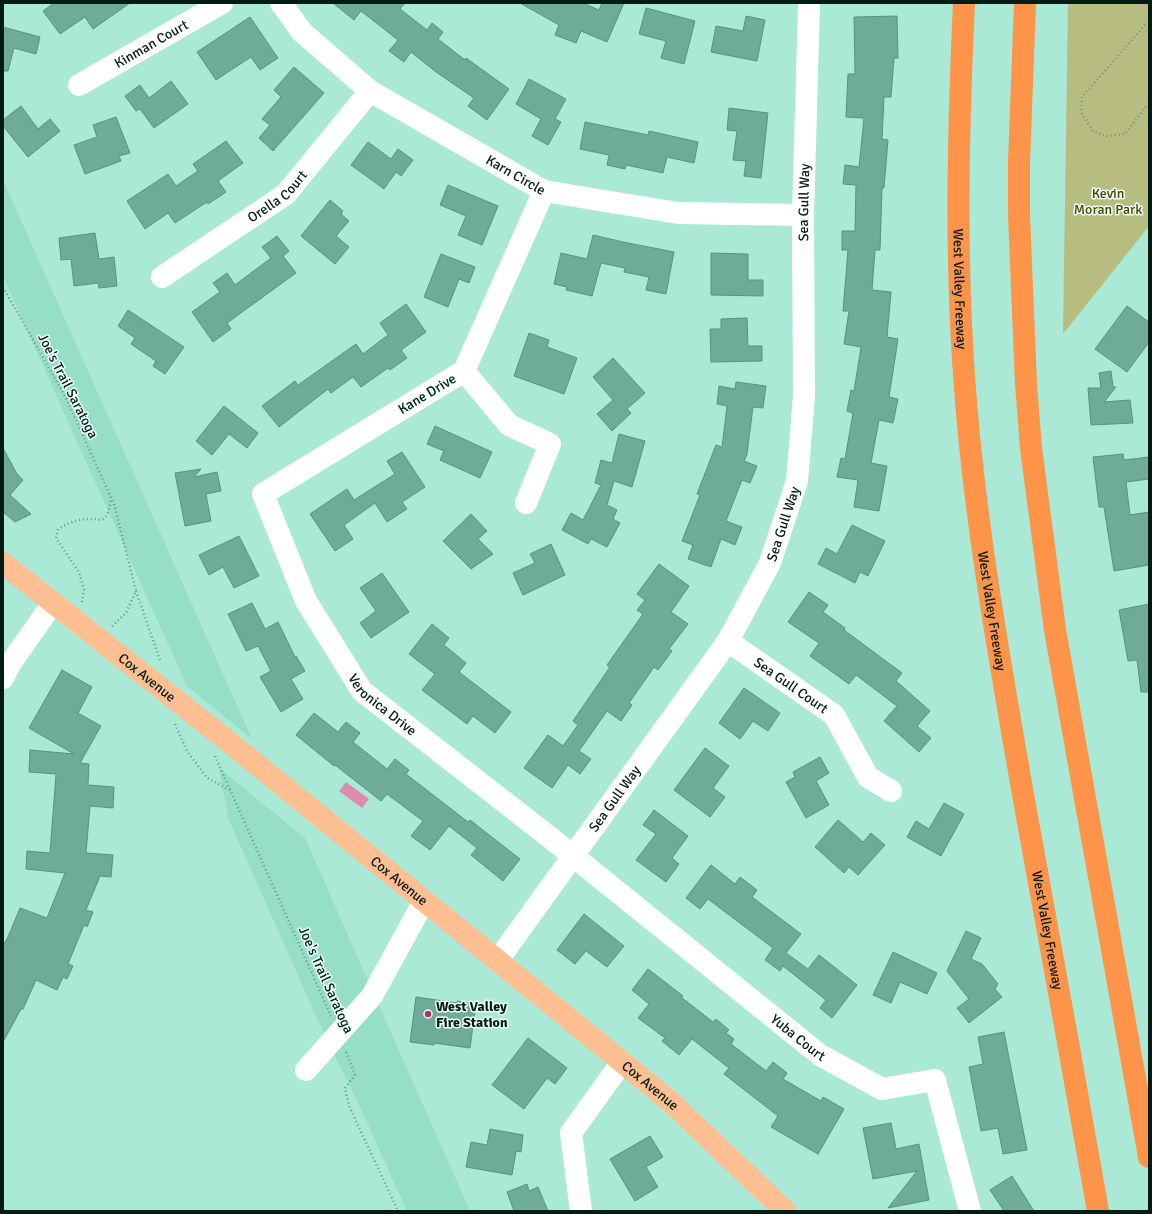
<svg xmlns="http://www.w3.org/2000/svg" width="1152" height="1214" font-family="Signika,sans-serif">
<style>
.built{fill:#96dec8}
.green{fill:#b7bd81}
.water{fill:#dd8caf}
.building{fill:#6fab99;stroke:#579382}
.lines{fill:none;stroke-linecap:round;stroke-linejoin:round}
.path{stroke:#679789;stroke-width:2.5;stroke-dasharray:1 3;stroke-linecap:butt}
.minor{stroke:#fff;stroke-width:22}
.major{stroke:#febf92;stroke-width:22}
.highway{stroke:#fe9449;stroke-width:22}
.poi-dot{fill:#b02b71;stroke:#edfff9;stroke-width:1.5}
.labels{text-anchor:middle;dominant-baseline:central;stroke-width:3;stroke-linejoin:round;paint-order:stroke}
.street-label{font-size:14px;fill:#031b15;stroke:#edfff9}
.park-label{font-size:14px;fill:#404401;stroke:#edfff9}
.poi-label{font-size:14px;font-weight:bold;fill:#031b15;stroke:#edfff9;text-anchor:start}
</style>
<rect width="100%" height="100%" fill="#aae9d5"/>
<!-- built -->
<g class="built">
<polygon points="3,180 252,739 187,686 87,464 3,276"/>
<polygon points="219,768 305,838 470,1211 407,1211 357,1100 344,1075 315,1014 228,818"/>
</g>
<!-- green -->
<polygon class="green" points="1068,3 1149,3 1149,226 1063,334"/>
<!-- water -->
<polygon class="water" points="346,782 369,799 362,808 339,791"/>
<!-- building -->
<g class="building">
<polygon points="54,3 130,3 93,29 85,17 60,34 43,11"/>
<polygon points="333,3 405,3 400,9 427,30 432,23 443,32 438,39 465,60 466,58 509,89 487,120 468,106 474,98 436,72 411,52 404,62 389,51 398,40 361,11 354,20"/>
<polygon points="520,3 583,3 599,10 602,3 624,3 607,42 581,31 576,43 555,35 559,25"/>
<polygon points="646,8 695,21 684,64 661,58 666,41 639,34"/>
<polygon points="746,16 765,20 757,61 711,52 716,26 743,31"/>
<polygon points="897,16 898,58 894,58 891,97 884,97 882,139 888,140 884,188 882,188 880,250 875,250 872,290 891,292 887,337 898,339 889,397 898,399 893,423 879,420 871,463 887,466 879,511 854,507 858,480 837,477 841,458 845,459 853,413 847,411 851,390 854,391 861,347 844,344 849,311 843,311 848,250 842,250 842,231 855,231 856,185 843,184 845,165 859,167 864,118 846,117 848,74 855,74 854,17"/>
<polygon points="250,17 278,58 260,70 251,57 216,80 197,52"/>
<polygon points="3,27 40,37 36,54 14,48 8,71 3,71"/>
<polygon points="294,67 324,93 273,151 259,138 270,125 262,119 281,97 274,90"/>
<polygon points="529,79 566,99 555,119 561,122 548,145 532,136 541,119 516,104"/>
<polygon points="171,81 188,104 154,128 140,109 136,111 125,96 140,85 149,98"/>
<polygon points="21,106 38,129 50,119 60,131 28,157 3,126 3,120"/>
<polygon points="729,108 768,113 761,178 744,176 746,161 733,160 737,131 727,130"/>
<polygon points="116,117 130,153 119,156 121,161 85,174 74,145 97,137 93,125"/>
<polygon points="585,122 648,135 649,131 698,142 694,163 667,157 663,173 626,165 625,169 607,165 609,155 580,149"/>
<polygon points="226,141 243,163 218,181 226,192 208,204 207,202 175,223 168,213 145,229 127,201 168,174 176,186 198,171 193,164"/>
<polygon points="368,142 391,159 398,149 413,160 401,176 396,172 384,189 351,165"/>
<polygon points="448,185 498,206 482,245 458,235 466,216 440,205"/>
<polygon points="330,200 343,211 341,214 349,221 336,236 349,247 335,264 301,236"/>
<polygon points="95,233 99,259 114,257 117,286 99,288 98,283 74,286 71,259 61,260 59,238"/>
<polygon points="593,235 623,242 674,252 666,294 646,290 649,277 624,272 625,268 601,263 592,296 566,290 567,287 554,284 561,253 587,259"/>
<polygon points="277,236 289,251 283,256 296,273 227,323 231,329 213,342 192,312 220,292 213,283 227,273 235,285 271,258 262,247"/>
<polygon points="711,253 748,254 748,280 763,280 763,296 711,295"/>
<polygon points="441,254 475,267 469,283 459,279 448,307 424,297"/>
<polygon points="406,304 426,332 401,350 407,358 390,370 388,368 361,387 353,377 331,393 328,389 279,427 262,406 295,381 298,385 356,344 363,354 388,335 380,323"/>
<polygon points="1127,306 1149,322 1149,342 1127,372 1095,349"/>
<polygon points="128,310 184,347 165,374 153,366 156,361 131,344 135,338 118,326"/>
<polygon points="747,318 748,346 762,346 762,361 711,362 710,329 721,329 721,319"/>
<polygon points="529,333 549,340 547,347 577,358 564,394 514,376"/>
<polygon points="613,358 645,393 627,409 631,413 612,431 597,414 613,400 593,377"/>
<polygon points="1111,371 1113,387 1116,387 1104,402 1130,400 1133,423 1091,425 1088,388 1101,388 1099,373"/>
<polygon points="736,382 766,386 763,408 753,407 747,454 744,461 757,466 750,483 742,480 726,521 742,527 735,545 721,539 711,567 688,559 693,545 682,541 700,495 697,494 716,445 722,447 727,406 717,404 719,386 735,389"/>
<polygon points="224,406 258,433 247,448 229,434 212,455 196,441"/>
<polygon points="435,426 492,452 480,478 440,460 444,451 427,444"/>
<polygon points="619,434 645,441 632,487 614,481 607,505 617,510 613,519 620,523 607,547 591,539 588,544 562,530 571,513 583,520 601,485 595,483 601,460 612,463"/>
<polygon points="3,448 17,474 23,480 10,495 31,514 15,522 3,512"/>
<polygon points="402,452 425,487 402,502 407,509 387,522 375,503 344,525 353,539 335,551 310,514 347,489 354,500 395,474 387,461"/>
<polygon points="1123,454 1124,460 1149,457 1149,479 1126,482 1130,515 1149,512 1149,565 1114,571 1104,507 1099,507 1093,457"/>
<polygon points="201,469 194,477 217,472 221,491 206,494 211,521 185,526 175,473"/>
<polygon points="471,514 487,531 478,539 493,554 471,569 443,541"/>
<polygon points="852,525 885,541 868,576 860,572 855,583 818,564 826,548 837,554"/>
<polygon points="239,536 259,576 234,588 223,567 209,575 199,555"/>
<polygon points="551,544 565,575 523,595 513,573 535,563 530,554"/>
<polygon points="659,564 689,586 671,612 688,624 669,649 672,651 658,670 654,667 629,703 632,705 621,721 607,711 579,751 591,759 580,774 568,765 552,788 524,768 548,735 563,746 578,725 573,721 610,667 607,665 643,614 637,610 645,600 637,594"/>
<polygon points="382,573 409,612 371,638 360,623 376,611 360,588"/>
<polygon points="809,592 828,605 823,612 845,628 844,630 902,673 896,681 930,711 917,726 931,738 919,752 884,721 897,706 856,675 849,684 810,656 819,643 788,622"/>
<polygon points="252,603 265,629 278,622 295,657 296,656 305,671 291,679 303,699 281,712 260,677 271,671 258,646 246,651 228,614"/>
<polygon points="1149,604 1149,692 1141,692 1137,660 1128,661 1119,610"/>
<polygon points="432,624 449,638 444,645 466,663 459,672 511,712 495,733 473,716 467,724 422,690 435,674 409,654"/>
<polygon points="62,670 92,687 78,713 101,726 80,763 89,764 88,785 114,787 113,808 90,806 86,853 113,855 111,877 100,876 86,910 93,912 87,927 84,925 68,964 73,966 67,979 63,977 57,990 36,980 23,1009 21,1009 3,1042 3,946 8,937 20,908 47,918 65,873 26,869 27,851 50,853 56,774 29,772 30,750 74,754 29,728"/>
<polygon points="744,688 780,713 768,731 753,721 740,739 719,723"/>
<polygon points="314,713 338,732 346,722 360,733 353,742 387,769 395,759 409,770 406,774 468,822 470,820 520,859 503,881 471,855 477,848 449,826 430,850 411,836 423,821 387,794 381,801 335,765 334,766 296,735"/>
<polygon points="705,748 729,766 713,788 725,797 710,817 674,790"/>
<polygon points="820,757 829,773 816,781 829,805 806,818 786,782 795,777 793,772"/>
<polygon points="944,803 964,814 941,856 907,837 916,821 929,829"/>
<polygon points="654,810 688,836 672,858 679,864 666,882 636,860 656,834 643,825"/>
<polygon points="838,820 863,842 871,833 885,845 858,875 849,867 844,873 815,847"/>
<polygon points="711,865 735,884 740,877 757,890 752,897 801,934 786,953 808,969 819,955 857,985 832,1018 820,1008 826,1000 783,966 780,971 765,960 773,948 708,899 700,909 686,898"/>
<polygon points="584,914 624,946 607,967 586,951 575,964 557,950"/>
<polygon points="966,931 981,938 971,959 982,964 998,984 995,989 1002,997 969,1023 957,1008 969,999 947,971"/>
<polygon points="893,952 937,973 927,994 900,982 891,1003 873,995"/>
<polygon points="648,969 683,996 681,997 713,1022 716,1019 729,1030 726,1033 734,1039 731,1044 766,1071 773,1062 787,1073 783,1079 821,1101 823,1097 844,1109 818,1154 771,1127 778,1116 724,1074 729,1068 692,1039 679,1055 662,1041 665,1038 638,1018 649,1004 632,990"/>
<polygon points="416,997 457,1003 457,1001 476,1004 470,1048 434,1043 434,1045 410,1042"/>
<polygon points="1004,1032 1027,1150 1003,1154 998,1128 981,1131 969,1067 983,1064 978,1037"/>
<polygon points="528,1038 567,1068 555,1084 547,1078 524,1109 492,1085"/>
<polygon points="891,1123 896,1149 919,1144 929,1200 888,1208 917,1171 873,1179 863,1128"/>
<polygon points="490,1129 523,1135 521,1152 516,1151 512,1175 466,1167 471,1142 487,1145"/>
<polygon points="650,1136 663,1157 646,1167 658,1187 635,1201 610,1159"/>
<polygon points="1012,1176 1034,1211 1004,1211 990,1190"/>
<polygon points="527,1184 529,1191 538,1187 548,1211 514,1211 507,1192"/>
</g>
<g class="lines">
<!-- path -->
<g class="path">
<polyline points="1149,24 1145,25 1082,97 1081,112 1093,131 1107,136 1125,134 1149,103"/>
<polyline points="3,287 66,398 114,504 136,591 126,613 112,626"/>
<polyline points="136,591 161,663"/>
<path d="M82,602L84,590L79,572L56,538L58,529C74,520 83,517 102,520C109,515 110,507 111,499"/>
<polyline points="175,724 187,751 207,778 230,790"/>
<polyline points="215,756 331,1016"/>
<polyline points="346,1052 355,1075 345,1088 349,1106 398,1211"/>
</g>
<!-- minor -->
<g class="minor">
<path id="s1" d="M281,3L302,32L370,91L544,191L678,213L803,215"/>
<path id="s2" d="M79,85L222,3"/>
<path id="s3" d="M544,191L464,371L263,494L306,601L362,691L557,843L820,1055L882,1089L935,1080L970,1211"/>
<path id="s4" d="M162,277L286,194L370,91"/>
<polyline points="464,371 509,425 550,444 526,503"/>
<path id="s5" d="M728,641L834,715L868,777L891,791"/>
<polyline points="3,678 10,664 53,603"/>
<path id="s6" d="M498,960L728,641L770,563L797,481L804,396L803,215L809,3"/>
<polyline points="306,1070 372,996 424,901"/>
<polyline points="581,1211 571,1133 622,1062"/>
</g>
<!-- major -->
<path class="major" id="s7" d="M3,563L239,750L622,1062L672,1103L785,1211"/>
<!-- highway -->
<g class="highway">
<path id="s8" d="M964,3C958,132 955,260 965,389C975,523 999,656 1022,789C1048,930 1073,1070 1098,1211"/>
<polyline points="1025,3 1019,162 1019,215 1026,384 1031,448 1055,630 1149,1157"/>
</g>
</g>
<!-- markers -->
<circle class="poi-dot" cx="428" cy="1014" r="4"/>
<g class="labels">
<!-- street labels -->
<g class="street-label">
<text stroke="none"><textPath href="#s2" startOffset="83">Kinman Court</textPath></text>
<text stroke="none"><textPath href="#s1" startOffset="294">Karn Circle</textPath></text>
<text stroke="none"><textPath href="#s4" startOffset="141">Orella Court</textPath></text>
<text stroke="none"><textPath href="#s6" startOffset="847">Sea Gull Way</textPath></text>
<text stroke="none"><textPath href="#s8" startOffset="286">West Valley Freeway</textPath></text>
<text transform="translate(68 386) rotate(63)">Joe's Trail Saratoga</text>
<text transform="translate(427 394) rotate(-31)">Kane Drive</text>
<text stroke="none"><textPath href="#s6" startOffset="523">Sea Gull Way</textPath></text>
<text stroke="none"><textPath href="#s8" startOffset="610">West Valley Freeway</textPath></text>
<text stroke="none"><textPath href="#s7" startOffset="184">Cox Avenue</textPath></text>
<text stroke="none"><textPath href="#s5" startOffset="77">Sea Gull Court</textPath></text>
<text stroke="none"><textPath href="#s3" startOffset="678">Veronica Drive</textPath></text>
<text stroke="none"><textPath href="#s6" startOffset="199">Sea Gull Way</textPath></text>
<text stroke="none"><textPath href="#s7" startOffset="508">Cox Avenue</textPath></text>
<text stroke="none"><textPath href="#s8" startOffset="934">West Valley Freeway</textPath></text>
<text transform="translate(326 980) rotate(66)">Joe's Trail Saratoga</text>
<text stroke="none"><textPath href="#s3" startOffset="1211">Yuba Court</textPath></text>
<text stroke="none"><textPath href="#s7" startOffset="832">Cox Avenue</textPath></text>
</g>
<!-- park labels -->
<g class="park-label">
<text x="1108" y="193">Kevin<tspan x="1108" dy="16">Moran Park</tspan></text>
</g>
<!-- poi labels -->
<g class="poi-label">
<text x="436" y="1006">West Valley<tspan x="436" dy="16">Fire Station</tspan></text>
</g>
</g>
<!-- border -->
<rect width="1152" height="1214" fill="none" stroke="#031b15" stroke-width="8"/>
</svg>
